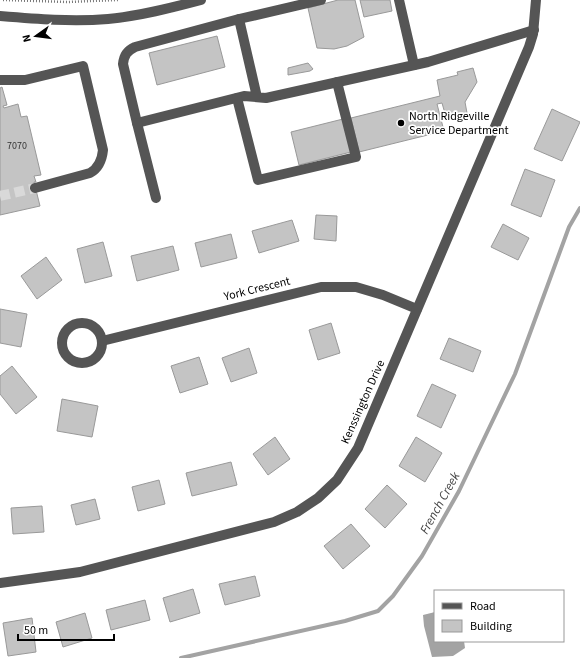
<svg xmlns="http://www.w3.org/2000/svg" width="580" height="658" font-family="'Source Sans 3',sans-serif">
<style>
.water{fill:#a3a3a3}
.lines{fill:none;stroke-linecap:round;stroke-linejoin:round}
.stream{stroke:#a3a3a3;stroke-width:4}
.building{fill:#c4c4c4;stroke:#999}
.minor-tunnel{stroke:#d9d9d9;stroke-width:10;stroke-dasharray:10 5;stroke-linecap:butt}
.path{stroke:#777;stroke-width:2.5;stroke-dasharray:1 2;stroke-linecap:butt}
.minor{stroke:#555;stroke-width:10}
.poi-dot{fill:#000;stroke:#fff;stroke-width:1.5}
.labels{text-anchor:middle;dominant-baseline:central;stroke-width:3.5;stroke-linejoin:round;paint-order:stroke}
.number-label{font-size:10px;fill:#313131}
.poi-label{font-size:12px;fill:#000;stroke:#fff;text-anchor:start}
.street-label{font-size:12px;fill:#000;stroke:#fff}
.water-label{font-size:13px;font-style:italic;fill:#444;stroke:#fff}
</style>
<rect width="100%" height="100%" fill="#fff"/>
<!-- water -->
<polygon class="water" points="435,612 435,641 464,641 465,648 453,656 432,657 424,626 423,615"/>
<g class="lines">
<!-- stream -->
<polyline class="stream" points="181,658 345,621 378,611 393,596 422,556 459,491 515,374 569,227 580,208"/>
</g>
<!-- building -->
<g class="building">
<polygon points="338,0 355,0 364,37 347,46 334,49 317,48 308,8"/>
<polygon points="360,0 390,0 392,11 364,17"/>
<polygon points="217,36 225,67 157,85 149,53"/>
<polygon points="308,63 313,69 310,71 288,75 288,68"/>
<polygon points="473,68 477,82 465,102 467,113 446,117 442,103 437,104 444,131 359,152 351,118 440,96 437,80 458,75 457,72"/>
<polygon points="2,87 7,105 3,106 4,108 18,104 21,117 27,116 41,175 34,176 36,182 34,182 40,206 0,215 0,88"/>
<polygon points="552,109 580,122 562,161 534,149"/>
<polygon points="343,119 351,152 299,165 291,132"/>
<polygon points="525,169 555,180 541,217 511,205"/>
<polygon points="316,215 337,216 336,241 314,239"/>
<polygon points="292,220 299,241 259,253 252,231"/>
<polygon points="503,224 529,238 518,260 491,247"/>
<polygon points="231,234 237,258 201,267 195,243"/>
<polygon points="103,242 112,276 85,283 77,249"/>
<polygon points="173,246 179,270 137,281 131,256"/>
<polygon points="46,257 62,280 37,299 21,276"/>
<polygon points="0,309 27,314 21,347 0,343"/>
<polygon points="331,323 340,353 318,360 309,330"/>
<polygon points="449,338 481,351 473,372 440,359"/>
<polygon points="249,348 257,373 231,382 222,358"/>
<polygon points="199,357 208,384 180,393 171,366"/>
<polygon points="12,366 37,397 16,414 0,394 0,376"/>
<polygon points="432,384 456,395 441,428 417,416"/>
<polygon points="62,399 98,406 92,437 57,431"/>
<polygon points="275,437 290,459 268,475 253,454"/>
<polygon points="416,437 442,453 425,482 399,466"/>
<polygon points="231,462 237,485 192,496 186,473"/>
<polygon points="159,480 165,504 138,511 132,487"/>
<polygon points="387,485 407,504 385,528 365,509"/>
<polygon points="95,499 100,519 76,525 71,505"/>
<polygon points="42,506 44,532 13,534 11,508"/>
<polygon points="351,524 370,546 343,569 324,546"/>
<polygon points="255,576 260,596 225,605 219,584"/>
<polygon points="193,589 200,613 170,622 163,598"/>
<polygon points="145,600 150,620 111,630 106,610"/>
<polygon points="85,613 92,638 63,647 56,622"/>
<polygon points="32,618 36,652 8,656 3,623"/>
</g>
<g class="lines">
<!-- minor-tunnel -->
<polyline class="minor-tunnel" points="0,196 35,188"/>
<!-- path -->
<polyline class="path" points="3,0 67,2 118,0"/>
<!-- minor -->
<g class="minor">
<polyline points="399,0 414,65"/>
<path d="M0,16C36,19 72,22 108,19C140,16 171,8 201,0"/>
<polyline points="239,19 321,0"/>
<path d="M0,80H25L83,66L103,150C102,160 99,168 90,173L35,188"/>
<path d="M257,97L239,19L135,47C127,51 124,55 123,64L137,123L244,96L266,98L428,62L534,30"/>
<polyline points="237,98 258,180 356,157 337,82"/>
<polyline points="137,123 156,198"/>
<circle cx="82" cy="343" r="20"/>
<polyline points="102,341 321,287 356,287 383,295 417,309"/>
<polyline points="0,583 80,572 274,522 297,512 318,498 337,480 358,448 529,47 533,34 536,0"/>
</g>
</g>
<!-- markers -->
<circle class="poi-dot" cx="401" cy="123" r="4"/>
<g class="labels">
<!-- number labels -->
<g class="number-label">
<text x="17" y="146">7070</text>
</g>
<!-- poi labels -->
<g class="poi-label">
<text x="409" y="116">North Ridgeville<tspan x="409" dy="14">Service Department</tspan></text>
</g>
<!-- street labels -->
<g class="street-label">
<text transform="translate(257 289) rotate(-14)">York Crescent</text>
<text transform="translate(363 402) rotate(-66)">Kenssington Drive</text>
</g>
<!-- water labels -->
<g class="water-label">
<text transform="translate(440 503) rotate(-61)">French Creek</text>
</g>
</g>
<!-- legend -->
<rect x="434" y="590" width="130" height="52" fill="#ffffff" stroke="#999999"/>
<rect x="442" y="603" width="20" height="6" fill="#555555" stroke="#999999"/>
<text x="470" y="610" font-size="12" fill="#000000">Road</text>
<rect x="442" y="620" width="20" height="12" fill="#c4c4c4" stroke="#999999"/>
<text x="470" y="630" font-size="12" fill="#000000">Building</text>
<!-- north arrow -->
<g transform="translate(36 36) rotate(256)" stroke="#ffffff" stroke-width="3" paint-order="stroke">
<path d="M0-3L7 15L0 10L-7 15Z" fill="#000000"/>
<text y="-6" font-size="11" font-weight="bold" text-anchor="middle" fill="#000000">N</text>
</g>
<!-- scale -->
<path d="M18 634v6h96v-6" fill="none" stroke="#000000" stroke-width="2"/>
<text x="24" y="634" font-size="12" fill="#000000" stroke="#ffffff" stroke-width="3" paint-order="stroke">50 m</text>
</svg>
